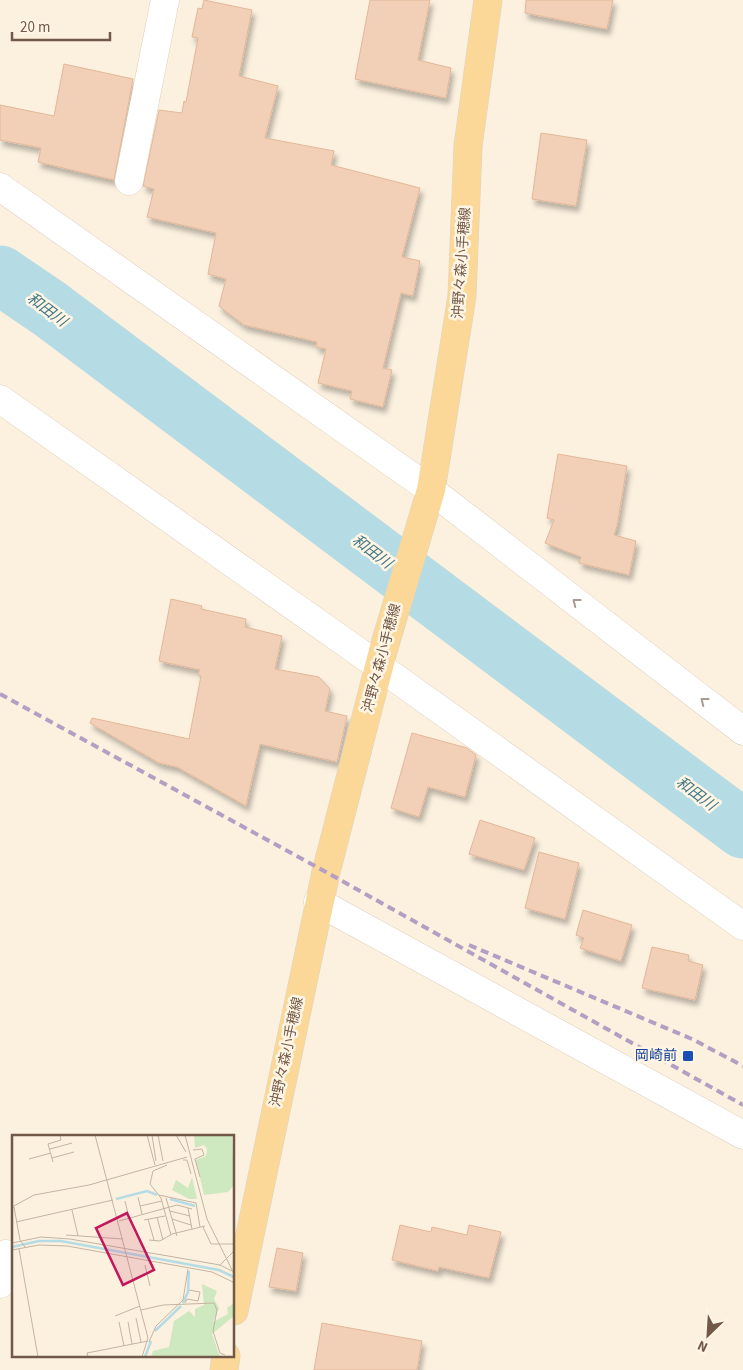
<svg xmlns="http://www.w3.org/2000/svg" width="743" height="1370" font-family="'Source Sans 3','Noto Sans JP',sans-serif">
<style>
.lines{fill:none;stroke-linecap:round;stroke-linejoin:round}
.river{stroke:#b5dce4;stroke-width:59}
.building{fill:#f1d0b7;stroke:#e3b798;filter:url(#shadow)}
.minor-casing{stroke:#dfcdbc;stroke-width:29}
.major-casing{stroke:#dad4cf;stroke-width:29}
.minor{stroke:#fff;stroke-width:28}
.major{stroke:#fbd897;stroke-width:28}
.rail{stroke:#b49fc4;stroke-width:4;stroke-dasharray:8 5;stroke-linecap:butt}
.oneway{stroke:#aa9b91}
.transit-dot{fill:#1a4fb4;stroke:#fff5e5;stroke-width:2}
.labels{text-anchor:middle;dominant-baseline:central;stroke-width:5;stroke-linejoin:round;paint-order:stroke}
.street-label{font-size:14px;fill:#715847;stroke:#fff5e5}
.transit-label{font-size:14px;fill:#164399;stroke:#fff5e5;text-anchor:end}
.water-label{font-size:15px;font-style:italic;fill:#417885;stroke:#fff5e5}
.inset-river{fill:none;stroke:#b5dce4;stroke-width:2.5}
.inset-road{fill:none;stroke:#c4b4a2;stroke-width:1}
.view{fill:#c2185b;fill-opacity:0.15;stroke:#c2185b;stroke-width:2.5}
.inset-edge{fill:none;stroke:#715847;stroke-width:2.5}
</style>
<defs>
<filter id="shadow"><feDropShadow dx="3" dy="5.5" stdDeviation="2.5" flood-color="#0004"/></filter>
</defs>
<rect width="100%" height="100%" fill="#fcf1df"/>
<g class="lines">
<!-- river -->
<polyline class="river" points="0,275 50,309 743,829"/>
</g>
<!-- building -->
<g class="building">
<polygon points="204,0 252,10 239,76 278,86 265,138 334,151 331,165 420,188 402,257 420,261 413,296 401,293 383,368 392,370 383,407 350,399 352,391 318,383 326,349 316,347 317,342 244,325 219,306 226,279 208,274 216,233 147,217 154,189 143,186 159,110 182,113 184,101 186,102 198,38 192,37 198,8 202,9"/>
<polygon points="370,0 430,0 418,60 451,68 446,98 355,79"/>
<polygon points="526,0 613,0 607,29 525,13"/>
<polygon points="64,64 133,79 114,180 38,162 41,148 0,140 0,105 54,116"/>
<polygon points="541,133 587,140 576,206 532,199"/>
<polygon points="558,454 627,466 617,526 614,535 636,541 629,575 579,563 581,557 545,543 554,520 547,518"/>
<polygon points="171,599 202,606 201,609 246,619 245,627 282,636 275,669 319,677 330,689 325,711 347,716 337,762 260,744 246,806 177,767 159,763 90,723 92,718 189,739 201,676 198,675 200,670 159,661"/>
<polygon points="412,733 467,748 476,755 465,797 428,787 419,817 391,808"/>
<polygon points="480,820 535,838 524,870 469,854"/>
<polygon points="539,852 579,863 565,919 525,908"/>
<polygon points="583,910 632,925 621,961 580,948 584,938 576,935"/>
<polygon points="652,947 689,955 688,961 703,965 695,1000 642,988"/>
<polygon points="400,1225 431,1232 432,1227 467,1235 469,1225 501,1232 489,1278 439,1267 438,1271 392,1260"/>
<polygon points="277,1248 303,1253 296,1291 269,1287"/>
<polygon points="322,1323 422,1341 417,1370 314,1370"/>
</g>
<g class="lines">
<defs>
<g id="minor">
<polyline points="129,181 165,0"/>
<polyline points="0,187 431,490 743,731"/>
<polyline points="0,399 380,667 743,926"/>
<polyline points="318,902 743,1135"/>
<polyline points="0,1284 6,1254"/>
</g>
<g id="major">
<polyline points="234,1311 326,872 383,651 431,490 462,296 468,146 488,0"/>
<polyline points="224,1370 226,1356"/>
</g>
</defs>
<!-- minor casing -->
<use href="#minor" class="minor-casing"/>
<!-- major casing -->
<use href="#major" class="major-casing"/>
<!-- minor -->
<use href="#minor" class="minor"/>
<!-- major -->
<use href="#major" class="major"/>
<!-- rail -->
<g class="rail">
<polyline points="0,694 326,872 743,1105"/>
<polyline points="469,945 692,1039 743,1066"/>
</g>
</g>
<!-- one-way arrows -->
<defs><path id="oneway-chevron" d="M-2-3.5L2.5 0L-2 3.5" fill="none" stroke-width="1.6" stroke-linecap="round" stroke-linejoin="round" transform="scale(1.25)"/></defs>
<g class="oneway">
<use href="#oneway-chevron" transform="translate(576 602) rotate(-142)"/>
<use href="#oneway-chevron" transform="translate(704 701) rotate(-142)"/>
</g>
<!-- markers -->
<rect class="transit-dot" x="682" y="1050" width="12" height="12" rx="2.5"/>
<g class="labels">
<!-- street labels -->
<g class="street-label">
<text transform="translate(462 263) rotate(-86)">沖野々森小手穂線</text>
<text transform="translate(382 658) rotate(-75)">沖野々森小手穂線</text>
<text transform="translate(287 1052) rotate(-78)">沖野々森小手穂線</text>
</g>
<!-- transit labels -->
<g class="transit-label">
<text x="677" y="1056">岡崎前</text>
</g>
<!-- water labels -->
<g class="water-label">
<text transform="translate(47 310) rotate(37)">和田川</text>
<text transform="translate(372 552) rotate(37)">和田川</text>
<text transform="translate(696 794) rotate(37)">和田川</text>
</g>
</g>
<!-- overview -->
<g transform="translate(12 1135)">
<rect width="222" height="222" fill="#fcf1df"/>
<path d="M182,0H220L222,50L216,57L192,60L184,25L194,21L195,14L192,10L183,13ZM180,42L185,64H177L160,55L164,45L176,53ZM190,149L205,156L202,164L207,173L201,187L216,179L215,173L222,168V181L200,199L208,222H139L141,216L157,212L162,186L177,176L183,182V174L192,170Z" fill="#cee8bf"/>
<path class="inset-river" d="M104,64L135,56L145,60M158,64L183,71M0,112L27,106H49L207,135L222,142M171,168L176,157L177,136M143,196L169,171M133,222L139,206"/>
<path class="inset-road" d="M83,0L136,203L130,222M135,0L143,30M140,0L144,26M146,0L151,26M164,0L174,17M173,0L195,84L223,141M38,14L60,8M181,15L190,14L192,20L183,24L188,42M40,23L62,17M17,24L39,18M171,25H175L179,39M41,27L36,9L49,5L48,0M155,30L141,36L138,49L149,63L159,100M147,60L184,68L188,92M126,62L130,79M154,63L165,101M113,66L117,83M128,71L150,66M0,72L22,60L77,50L175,22M2,72L8,105L13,112M176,73L180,94M60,75L66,101M158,76L178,81M145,82L151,105M136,84L142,105M160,84L179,90M132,85L153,81M107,86L165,70L180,74M4,87L101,65M191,92L199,109H223M54,100L111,104M137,105L148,106L160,99L193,91M0,108L29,102L58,104L208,130L220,136M7,114L26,222M0,115L27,110L55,111L200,137L223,148M133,130L138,151M208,130L223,115M173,168L175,164L186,166L188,157L177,155M129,175L151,170L202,168L205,175L201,196L208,218L213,220M103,181L128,171M124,183L129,207M107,187L112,211M116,187L120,209M137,207L144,191L171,165L176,134M76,222L75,218L136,206"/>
<path class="view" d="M115,78L142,135L111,150L84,93Z"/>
<rect width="222" height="222" class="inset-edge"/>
</g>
<!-- north arrow -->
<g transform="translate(708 1335) rotate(205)" stroke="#fff5e5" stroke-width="4" paint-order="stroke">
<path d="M0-4L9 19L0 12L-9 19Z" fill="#715847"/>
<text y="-8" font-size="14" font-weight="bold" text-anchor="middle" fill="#715847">N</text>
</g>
<!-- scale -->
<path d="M12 32v8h98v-8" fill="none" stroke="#715847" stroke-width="2.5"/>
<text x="20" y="32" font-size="15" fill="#715847" stroke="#fff5e5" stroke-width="4" paint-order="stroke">20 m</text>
</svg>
